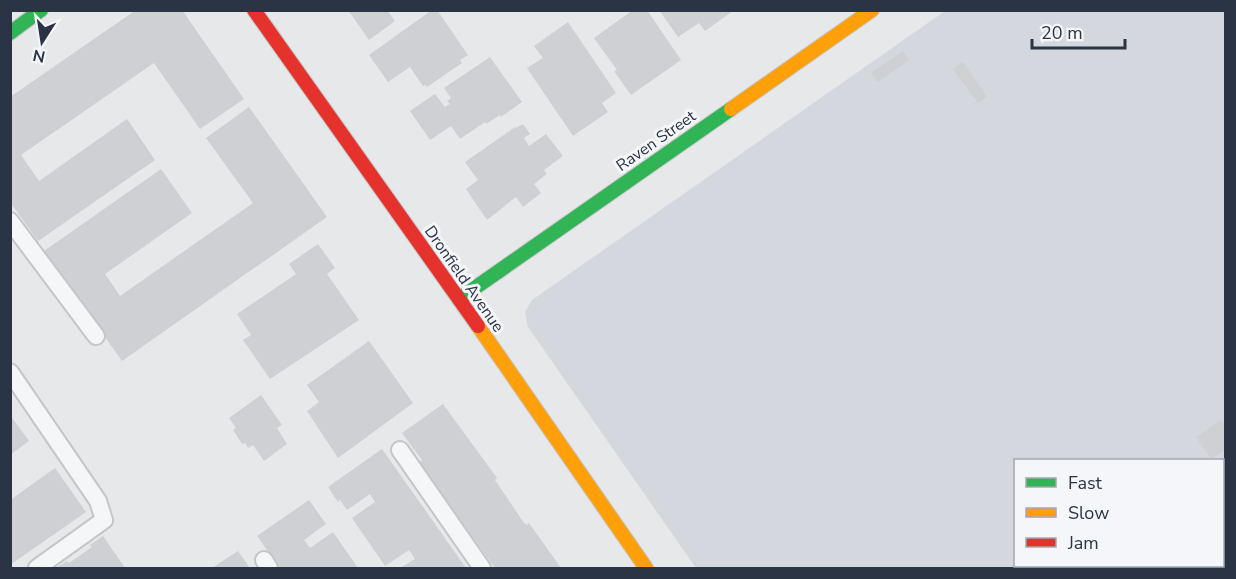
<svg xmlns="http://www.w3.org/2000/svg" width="1236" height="579" font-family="'Nunito Sans',sans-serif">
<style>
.built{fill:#d4d7dd;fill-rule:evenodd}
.building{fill:#ced0d3}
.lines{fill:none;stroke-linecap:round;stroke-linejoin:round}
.lane-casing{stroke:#c4c6c8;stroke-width:20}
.fast-casing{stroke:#c4c6c8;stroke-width:16}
.slow-casing{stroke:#c4c6c8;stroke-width:16}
.jam-casing{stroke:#c4c6c8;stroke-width:16}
.lane{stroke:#f5f6f7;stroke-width:16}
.fast{stroke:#30b455;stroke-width:14}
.slow{stroke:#ff9f0a;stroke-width:14}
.jam{stroke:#e5322d;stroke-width:14}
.labels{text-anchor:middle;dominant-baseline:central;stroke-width:6;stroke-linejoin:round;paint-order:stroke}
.street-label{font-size:16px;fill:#2b3445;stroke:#f4f6f9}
</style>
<rect width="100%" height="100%" fill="#e6e8ea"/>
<!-- built -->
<path class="built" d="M945,11H1225V568H696L528,327L525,312L532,300ZM1016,460H1222V566H1016Z"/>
<!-- building -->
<g class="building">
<polygon points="136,10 182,10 244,99 200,129 154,63 21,155 39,181 127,119 155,160 38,241 10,202 10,97"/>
<polygon points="348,10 387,10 395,21 369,40"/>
<polygon points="432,10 437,10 468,55 460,60 462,63 427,87 425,85 423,86 410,67 388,82 369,55"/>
<polygon points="633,10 647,10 681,60 631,95 614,71 617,70 594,38"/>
<polygon points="659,10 734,10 705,31 699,23 678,37"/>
<polygon points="568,22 616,93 602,103 608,112 573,136 527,68 543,58 534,46"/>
<polygon points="903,51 909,60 878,82 871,73"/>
<polygon points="490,57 522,102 501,117 500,115 486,124 485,122 460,139 451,126 430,140 410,111 435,94 445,107 450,104 447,101 451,98 444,88"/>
<polygon points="963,62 987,97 978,103 953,69"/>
<polygon points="249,107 327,217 122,361 44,251 161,169 192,213 105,274 120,296 253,203 206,138"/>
<polygon points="523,124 530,134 524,138 529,146 546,134 563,156 544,170 547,174 534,184 541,193 523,207 516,197 487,220 466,189 478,180 465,162 515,127 516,128"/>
<polygon points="318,244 335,268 327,274 359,320 270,379 243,340 251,335 237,314 296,274 289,264"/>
<polygon points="369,341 413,403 338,458 307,411 319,402 307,385"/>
<polygon points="261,395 282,425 277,428 287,444 264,461 253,445 248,448 245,443 242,444 233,430 236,428 229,418"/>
<polygon points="443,404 497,478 495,480 524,523 527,525 529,523 561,568 495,568 419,463 422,460 402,433"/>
<polygon points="10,415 29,441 10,455"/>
<polygon points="1221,420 1226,427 1226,449 1211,459 1196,437"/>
<polygon points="382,449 466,568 400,568 415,559 409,550 385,566 352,518 375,502 370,494 347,510 340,500 338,502 328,487"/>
<polygon points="55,468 86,512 10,565 10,500"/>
<polygon points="309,500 326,524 304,540 310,548 333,532 358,568 280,568 257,536"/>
<polygon points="103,536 125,568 56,568 67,561 69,563 92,547 90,545"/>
<polygon points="238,551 250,568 212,568"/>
</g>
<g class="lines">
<defs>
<g id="lane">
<polyline points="10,221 96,336"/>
<polyline points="10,372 98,501 104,520 37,568"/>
<polyline points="400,450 482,568"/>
<polyline points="264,560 269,568"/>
</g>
<g id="fast">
<polyline points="10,33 41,10"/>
<polyline points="459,299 731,109"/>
</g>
<g id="slow">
<polyline points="731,109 872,10"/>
<polyline points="478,326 646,568"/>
</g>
<polyline id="jam" points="254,10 478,326"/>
</defs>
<!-- lane casing -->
<use href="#lane" class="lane-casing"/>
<!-- fast casing -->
<use href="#fast" class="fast-casing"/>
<!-- slow casing -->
<use href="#slow" class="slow-casing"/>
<!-- jam casing -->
<use href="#jam" class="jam-casing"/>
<!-- lane -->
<use href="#lane" class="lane"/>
<!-- fast -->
<use href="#fast" class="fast"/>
<!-- slow -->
<use href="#slow" class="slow"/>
<!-- jam -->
<use href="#jam" class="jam"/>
</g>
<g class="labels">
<!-- street labels -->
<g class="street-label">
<text transform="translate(656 141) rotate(-35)">Raven Street</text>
<text transform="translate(464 279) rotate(55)">Dronfield Avenue</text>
</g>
</g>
<!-- border -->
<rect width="1236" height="579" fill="none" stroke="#2b3445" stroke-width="24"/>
<!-- legend -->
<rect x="1014" y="459" width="210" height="108" fill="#f4f6f9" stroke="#a4a8b1" stroke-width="1.5"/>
<rect x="1026" y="478" width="30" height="9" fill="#30b455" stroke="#a4a8b1" stroke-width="1.5"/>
<text x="1068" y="489" font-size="18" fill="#2b3445">Fast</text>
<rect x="1026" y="508" width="30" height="9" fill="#ff9f0a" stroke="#a4a8b1" stroke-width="1.5"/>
<text x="1068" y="519" font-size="18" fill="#2b3445">Slow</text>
<rect x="1026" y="538" width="30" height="9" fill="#e5322d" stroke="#a4a8b1" stroke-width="1.5"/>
<text x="1068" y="549" font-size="18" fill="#2b3445">Jam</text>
<!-- north arrow -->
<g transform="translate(42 42) rotate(192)" stroke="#f4f6f9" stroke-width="4.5" paint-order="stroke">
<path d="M0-4.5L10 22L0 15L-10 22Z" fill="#2b3445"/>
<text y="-9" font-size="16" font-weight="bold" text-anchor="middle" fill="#2b3445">N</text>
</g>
<!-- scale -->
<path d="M1032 39v9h93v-9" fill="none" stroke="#2b3445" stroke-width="3"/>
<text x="1041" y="39" font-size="18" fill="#2b3445" stroke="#f4f6f9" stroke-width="4.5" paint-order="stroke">20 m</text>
</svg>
